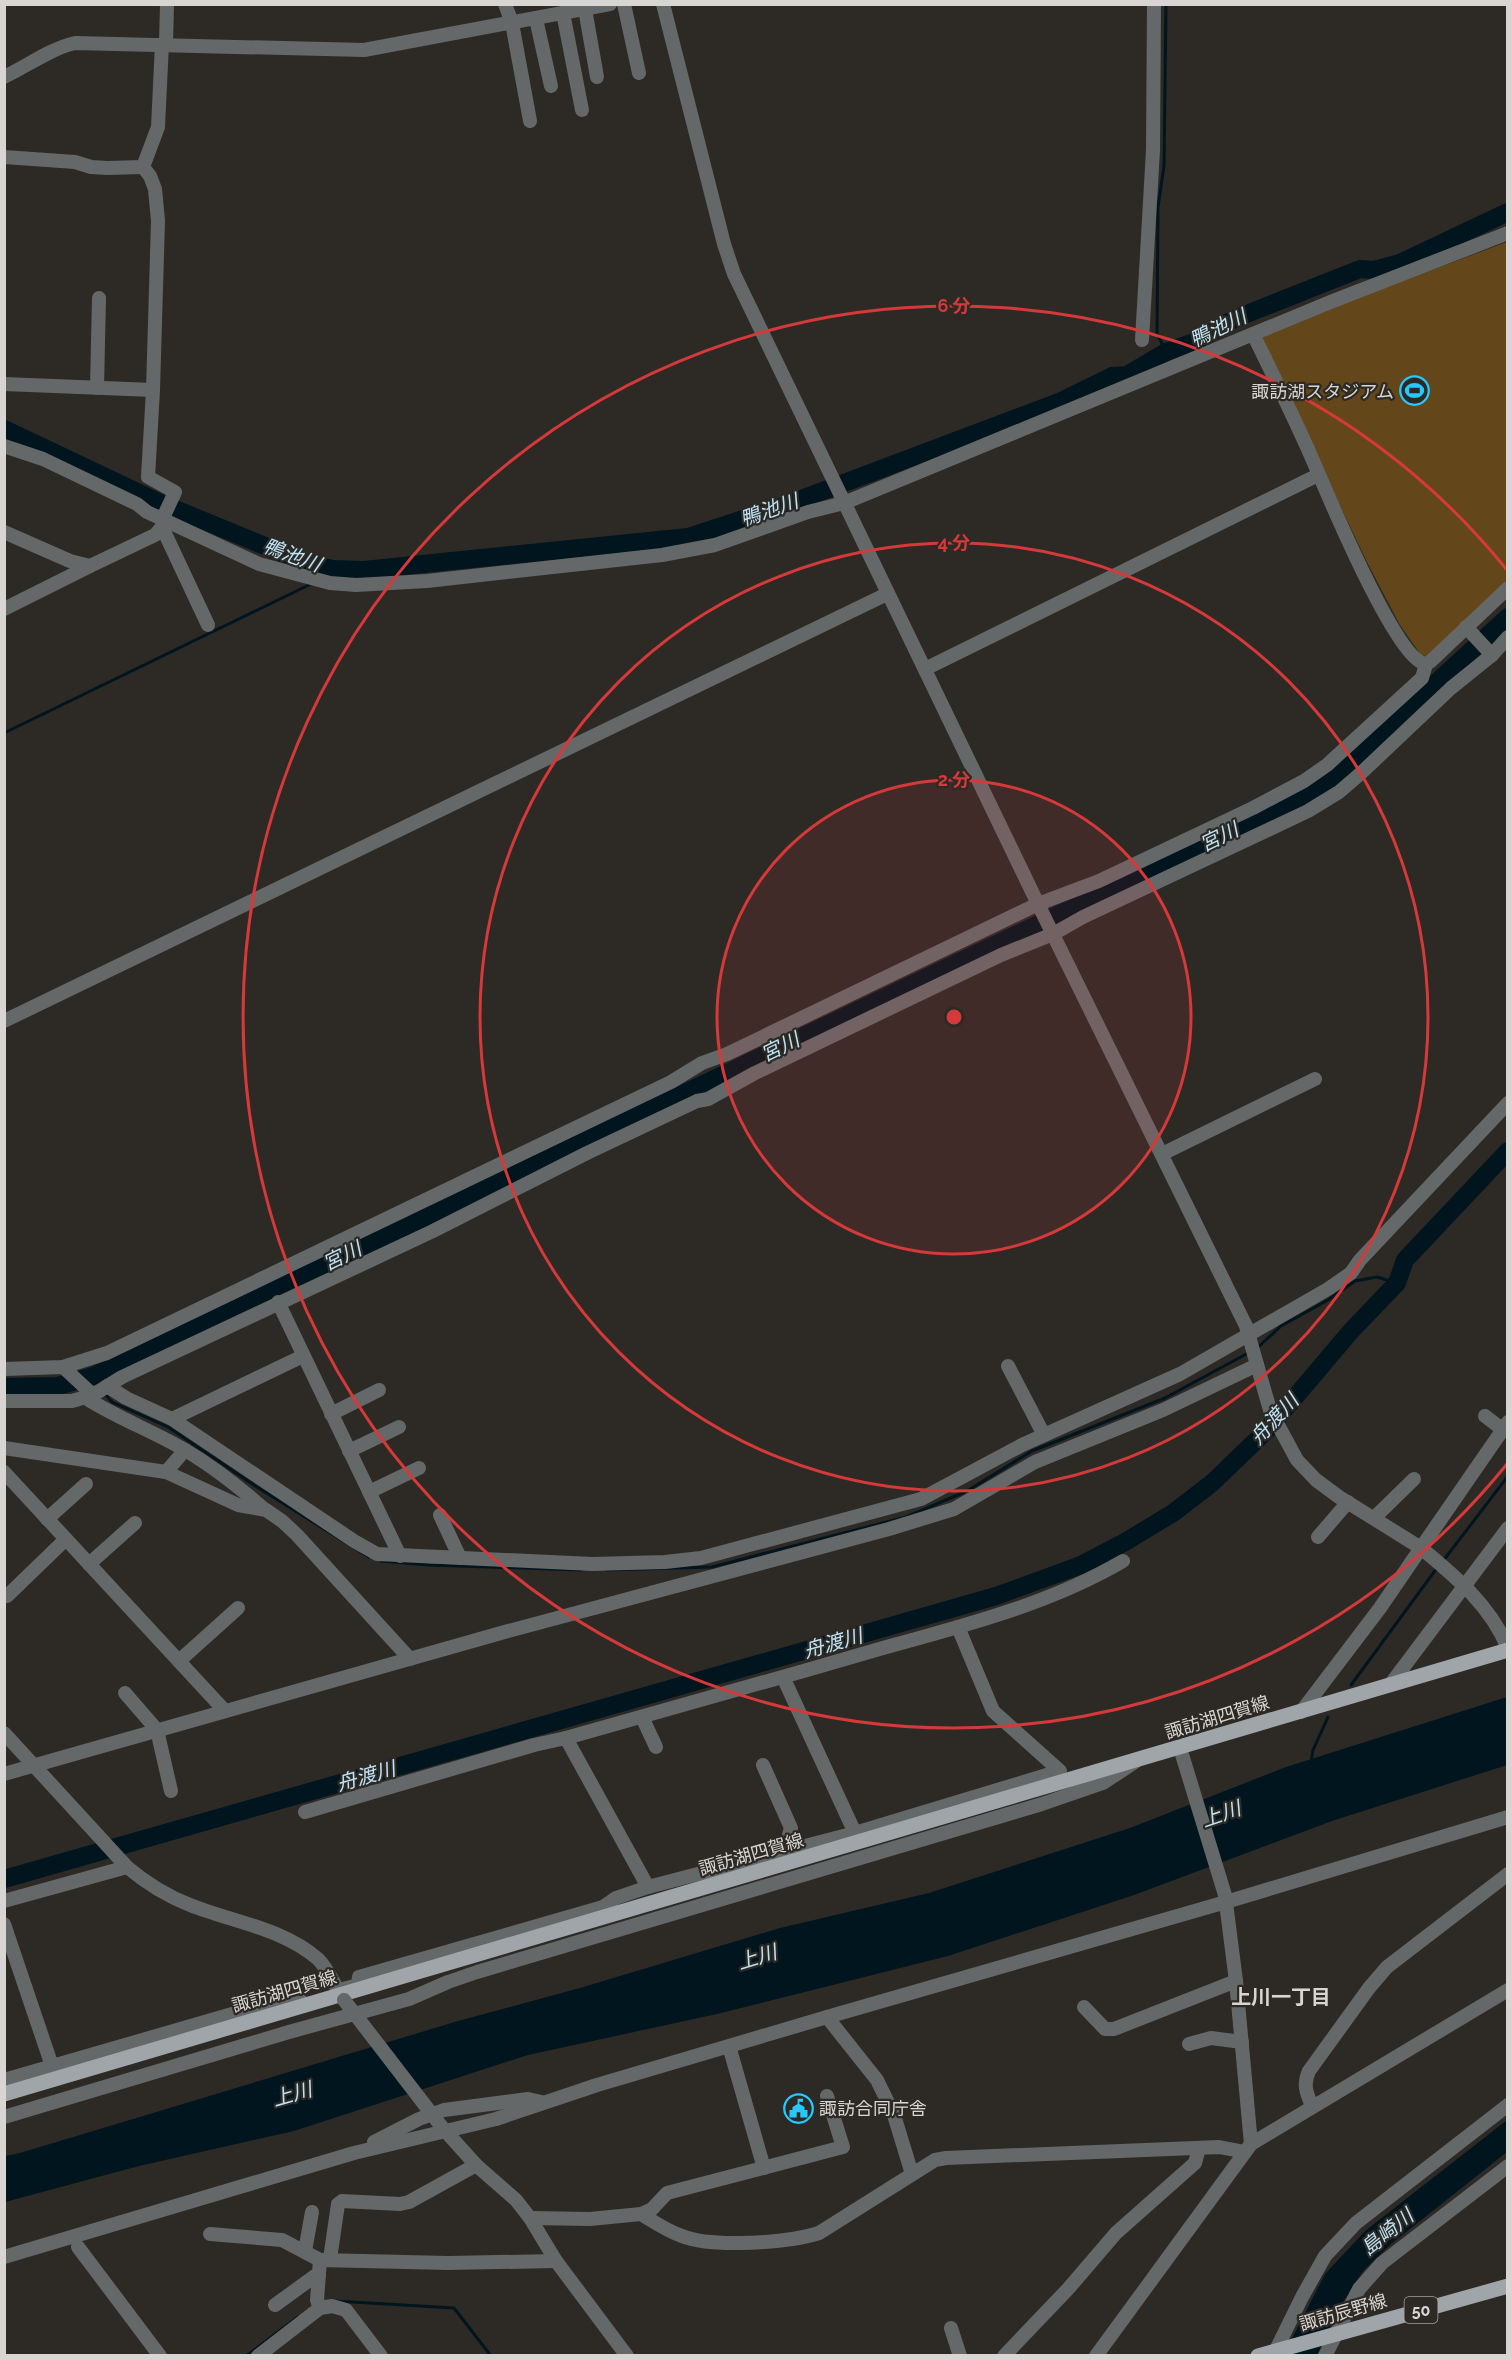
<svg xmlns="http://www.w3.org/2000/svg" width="1512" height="2360" font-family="Raleway,'Noto Sans JP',sans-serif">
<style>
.green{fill:#63471a}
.water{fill:#01151e}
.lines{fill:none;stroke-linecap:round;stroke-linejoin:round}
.stream{stroke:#01151e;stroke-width:3}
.river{stroke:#01151e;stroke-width:18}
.minor{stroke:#656869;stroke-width:14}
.major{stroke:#9fa5a8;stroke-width:15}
.minor-bridge{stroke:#656869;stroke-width:14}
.ring{fill:none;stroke:#d63939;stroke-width:3}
.labels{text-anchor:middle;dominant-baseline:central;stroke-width:4.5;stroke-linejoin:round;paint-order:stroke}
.shield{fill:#2d2a26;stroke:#a5a29e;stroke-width:1.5}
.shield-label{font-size:16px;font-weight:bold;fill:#d8d5d2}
.poi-label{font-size:18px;fill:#d8d5d2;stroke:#2d2a26;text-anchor:end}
.street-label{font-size:18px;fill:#d8d5d2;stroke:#2d2a26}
.water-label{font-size:20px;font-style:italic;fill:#bde3f4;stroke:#2d2a26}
.neighbourhood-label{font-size:20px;font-weight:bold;fill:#d8d5d2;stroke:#2d2a26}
.centre{fill:#d63939;stroke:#2d2a26;stroke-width:3}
.ring-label{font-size:18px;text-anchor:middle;font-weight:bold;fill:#d63939;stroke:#2d2a26;stroke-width:4.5;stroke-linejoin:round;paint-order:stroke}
</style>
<rect width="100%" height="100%" fill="#2d2a26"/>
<!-- green -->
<polygon class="green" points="1507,242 1507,580 1427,656 1421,655 1400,625 1367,562 1261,340 1269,331"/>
<!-- water -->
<g class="water">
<polygon points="1507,1697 1507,1765 1332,1821 1134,1895 948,1956 717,2014 528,2055 294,2131 139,2166 5,2202 5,2156 20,2153 458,2021 580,1988 780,1928 929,1893 1130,1828 1286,1767"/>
<polygon points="1507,2120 1507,2152 1391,2244 1363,2271 1338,2310 1317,2355 1283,2356 1325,2274 1365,2231"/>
</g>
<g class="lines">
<!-- stream -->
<g class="stream">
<polyline points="1166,352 1157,333 1158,207 1164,166 1166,4"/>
<polyline points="324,577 333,569"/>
<polyline points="4,733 313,583"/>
<polyline points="1256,1349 1281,1326 1328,1300 1355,1281 1377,1277 1397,1283"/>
<polyline points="93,1376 100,1387"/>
<polyline points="103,1392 112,1402 168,1427 257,1487 369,1557"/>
<polyline points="381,1561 429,1565 581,1570"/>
<polyline points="1443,1561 1508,1476"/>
<polyline points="606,1570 712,1567 906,1517 967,1491 1032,1451 1165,1398 1250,1352"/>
<polyline points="1351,1685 1437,1568"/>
<polyline points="1311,1762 1313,1750 1328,1717"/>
<polyline points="335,2301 454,2308 491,2356"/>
<polyline points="246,2356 298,2317"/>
</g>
<!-- river -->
<g class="river">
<polyline points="4,429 158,502 309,564 333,569 364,570 688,537 783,506 1059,402 1112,376 1127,375 1166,352 1194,342 1234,319 1360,269 1374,270 1400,263 1508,212"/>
<polyline points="4,1387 58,1386 93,1376 1308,795 1330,780 1508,617"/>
<polyline points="4,1879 996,1596 1081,1565 1125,1542 1173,1513 1212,1483 1268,1429 1351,1331 1397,1283 1405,1260 1508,1151"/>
</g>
<!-- minor -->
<g class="minor">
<polyline points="505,4 512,23 530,121"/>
<polyline points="624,4 639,73"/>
<polyline points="663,4 724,244 734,274 1038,904 1246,1326 1270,1410 1297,1460 1316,1480 1339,1497 1421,1548 1380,1608 1301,1712"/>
<polyline points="585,9 597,77"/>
<polyline points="563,13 582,110"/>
<polyline points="536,19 551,86"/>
<polyline points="166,44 167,4"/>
<path d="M4,77C27,66 52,48 75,43L364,50L610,4"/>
<polyline points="4,157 75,162 91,167 107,168 143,167"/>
<polyline points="143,167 150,176 155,189 158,221 153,390 148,477 175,492 162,520 162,527 208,625"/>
<polyline points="143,167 158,127 162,44"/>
<path d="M1253,334C1274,377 1295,419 1314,463C1328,495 1396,660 1426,664L1431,661L1508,588"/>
<polyline points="1142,340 1153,150 1154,4"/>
<polyline points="4,384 153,390"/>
<polyline points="97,388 99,298"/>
<polyline points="4,446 43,459 137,504 147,512 259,564 330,583 356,585 427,581 662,555 715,545 808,512 844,503 1333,301 1508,233"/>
<polyline points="4,532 70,561 90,566"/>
<polyline points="4,609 90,566 155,535 162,527"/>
<polyline points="1466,627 1492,655"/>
<polyline points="925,669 1318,475"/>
<polyline points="4,1021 887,594"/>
<polyline points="1162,1154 1315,1079"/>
<polyline points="278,1302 400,1556"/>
<polyline points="1008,1366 1044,1435"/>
<polyline points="63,1367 93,1395"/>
<polyline points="4,1369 63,1367 107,1353 671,1082 702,1063 727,1054 1038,904 1099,881 1253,808 1304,781 1327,765 1422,678 1426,664"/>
<polyline points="107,1386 126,1398 172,1419 354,1541 377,1554 593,1564 665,1562 701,1558 921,1499 1022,1445 1180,1374 1328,1289 1351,1273 1360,1260 1508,1103"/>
<path d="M86,1398C117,1418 153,1431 185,1450C214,1467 239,1487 264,1509"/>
<polyline points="4,1401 72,1401 93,1395 122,1377 433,1231 587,1153 697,1101 708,1099 755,1073 1001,955 1053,934 1083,917 1308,811 1339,792 1360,774 1451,688 1492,655 1508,637"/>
<polyline points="331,1414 379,1390"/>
<polyline points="1485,1416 1502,1429"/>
<polyline points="172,1419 303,1356"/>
<path d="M1508,1422L1421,1548C1455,1576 1492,1607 1508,1649"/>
<polyline points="4,1448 166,1472 238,1505 266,1510 282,1521 297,1535 410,1659"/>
<polyline points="349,1451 399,1427"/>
<polyline points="4,1472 225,1711"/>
<polyline points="166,1472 185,1450"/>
<polyline points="369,1492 419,1468"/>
<polyline points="440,1515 460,1558"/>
<polyline points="1374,1518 1414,1479"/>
<polyline points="47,1519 86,1484"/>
<polyline points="1318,1537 1348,1502"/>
<polyline points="89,1564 135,1523"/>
<polyline points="7,1596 66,1539"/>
<polyline points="179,1661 238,1608"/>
<polyline points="783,1677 855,1833"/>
<polyline points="1390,1685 1508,1528"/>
<polyline points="125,1693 157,1730 171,1791"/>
<polyline points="642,1717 656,1747"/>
<path d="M4,1733L127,1867C146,1883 167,1896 190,1905C233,1922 282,1928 318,1959C329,1970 334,1985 343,1998"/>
<polyline points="566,1738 648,1887"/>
<polyline points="1180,1748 1225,1895 1236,1981 1251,2144"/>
<polyline points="763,1765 791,1828 789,1835 793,1849"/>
<polyline points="4,1774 501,1633 889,1529 954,1509 1035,1462 1163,1410 1257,1365"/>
<path d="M305,1812L534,1745L566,1738C670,1709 773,1680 876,1650C959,1627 1048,1605 1123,1561"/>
<polyline points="4,1901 127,1867"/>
<polyline points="4,1924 52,2066"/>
<polyline points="343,1989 358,1985 359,1977 603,1907 616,1898 648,1887 855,1833 1060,1771 993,1711 958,1627"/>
<polyline points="1084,2007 1105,2029 1114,2029 1236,1981"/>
<polyline points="827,2017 877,2080 894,2115 912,2174"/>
<polyline points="1189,2044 1211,2038 1242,2042"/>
<polyline points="729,2046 764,2168"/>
<polyline points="4,2080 260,2006 301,2001"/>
<path d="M1312,2106C1306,2092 1303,2084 1309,2071L1369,1988L1387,1967L1508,1874"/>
<polyline points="4,2117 289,2032 409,1999 448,1982 477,1972 1042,1804 1103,1783 1135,1762"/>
<polyline points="441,2126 476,2165 516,2200 530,2218 556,2261 627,2356"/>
<polyline points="374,2142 419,2119 444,2110 528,2099 541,2102"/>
<polyline points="641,2214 652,2209 667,2193 843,2147 827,2096"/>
<path d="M530,2218L590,2219L641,2214C654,2222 667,2231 682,2236C711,2248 788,2243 819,2233L935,2160L946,2158L1219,2147L1245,2152"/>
<polyline points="210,2234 282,2240 320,2260"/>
<polyline points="78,2247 160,2356"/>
<polyline points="305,2251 312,2212"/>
<polyline points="4,2257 354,2153 496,2119 597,2085 827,2017 1226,1902 1508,1817"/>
<polyline points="330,2259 338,2204 342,2201 400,2204 409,2202 476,2165"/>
<polyline points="275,2305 315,2276 319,2275"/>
<polyline points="320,2308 317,2300 320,2260 448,2263 556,2261"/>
<polyline points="951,2328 960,2356"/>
<polyline points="258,2356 320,2308 332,2306 346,2310 381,2356"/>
<polyline points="1004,2356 1068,2289 1116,2233 1195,2163 1199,2148"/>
<polyline points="1096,2356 1251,2144 1508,1990"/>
<polyline points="1273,2356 1302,2297 1325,2256 1356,2223 1508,2105"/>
<polyline points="1325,2356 1359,2289 1382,2263 1508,2166"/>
</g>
<!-- major -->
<g class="major">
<polyline points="4,2094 1508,1650"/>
<polyline points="1258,2356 1508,2286"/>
</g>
<!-- minor-bridge -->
<polyline class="minor-bridge" points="344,2000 441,2126"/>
</g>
<!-- distance rings -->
<circle cx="954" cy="1017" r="237" fill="#d63939" fill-opacity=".12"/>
<g class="ring">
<circle cx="954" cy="1017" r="237"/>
<circle cx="954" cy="1017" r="474"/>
<path d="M1507 1464A711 711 0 1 1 1507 570"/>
</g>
<!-- icons -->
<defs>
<symbol id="stadium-ring" viewBox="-11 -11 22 22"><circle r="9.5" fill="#2d2a26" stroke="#27c8ff" stroke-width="1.5"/><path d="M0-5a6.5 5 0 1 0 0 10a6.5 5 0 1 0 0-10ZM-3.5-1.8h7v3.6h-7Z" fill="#27c8ff"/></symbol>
<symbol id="civic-ring" viewBox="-11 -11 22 22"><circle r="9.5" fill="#2d2a26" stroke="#27c8ff" stroke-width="1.5"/><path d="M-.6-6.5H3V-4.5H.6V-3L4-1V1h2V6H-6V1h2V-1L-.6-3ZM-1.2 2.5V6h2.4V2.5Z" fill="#27c8ff"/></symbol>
</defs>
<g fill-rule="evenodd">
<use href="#stadium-ring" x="1398" y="374" width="33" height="33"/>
<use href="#civic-ring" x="782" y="2092" width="33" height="33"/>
</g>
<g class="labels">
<!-- shield labels -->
<rect class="shield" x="1404.5" y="2297" width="33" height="26" rx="4.5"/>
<g class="shield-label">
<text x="1421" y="2310">50</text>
</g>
<!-- poi labels -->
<g class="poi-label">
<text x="1394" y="391">諏訪湖スタジアム</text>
<text x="819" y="2108" text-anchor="start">諏訪合同庁舎</text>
</g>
<!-- street labels -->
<g class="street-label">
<text transform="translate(1217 1717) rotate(-17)">諏訪湖四賀線</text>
<text transform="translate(751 1854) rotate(-16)">諏訪湖四賀線</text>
<text transform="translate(284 1991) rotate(-16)">諏訪湖四賀線</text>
<text transform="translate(1343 2312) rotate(-16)">諏訪辰野線</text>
</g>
<!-- water labels -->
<g class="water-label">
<text transform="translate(1218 328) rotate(-26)">鴨池川</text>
<text transform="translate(769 510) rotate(-19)">鴨池川</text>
<text transform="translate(292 555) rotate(20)">鴨池川</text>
<text transform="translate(1219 837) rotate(-26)">宮川</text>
<text transform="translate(780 1047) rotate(-26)">宮川</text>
<text transform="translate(342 1256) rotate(-26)">宮川</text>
<text transform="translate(1274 1419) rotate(-47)">舟渡川</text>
<text transform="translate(833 1643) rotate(-16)">舟渡川</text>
<text transform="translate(366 1776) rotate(-16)">舟渡川</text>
<text transform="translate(1221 1814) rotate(-19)">上川</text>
<text transform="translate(757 1957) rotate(-17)">上川</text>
<text transform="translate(292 2094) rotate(-16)">上川</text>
<text transform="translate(1387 2232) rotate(-39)">島崎川</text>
</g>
<!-- neighbourhood labels -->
<g class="neighbourhood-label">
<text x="1281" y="1997">上川一丁目</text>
</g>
</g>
<circle cx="954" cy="1017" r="9" class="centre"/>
<g class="ring-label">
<text x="954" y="312">6 分</text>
<text x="954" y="549">4 分</text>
<text x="954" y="786">2 分</text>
</g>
<!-- border -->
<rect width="1512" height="2360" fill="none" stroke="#d8d5d2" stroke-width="12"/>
</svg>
